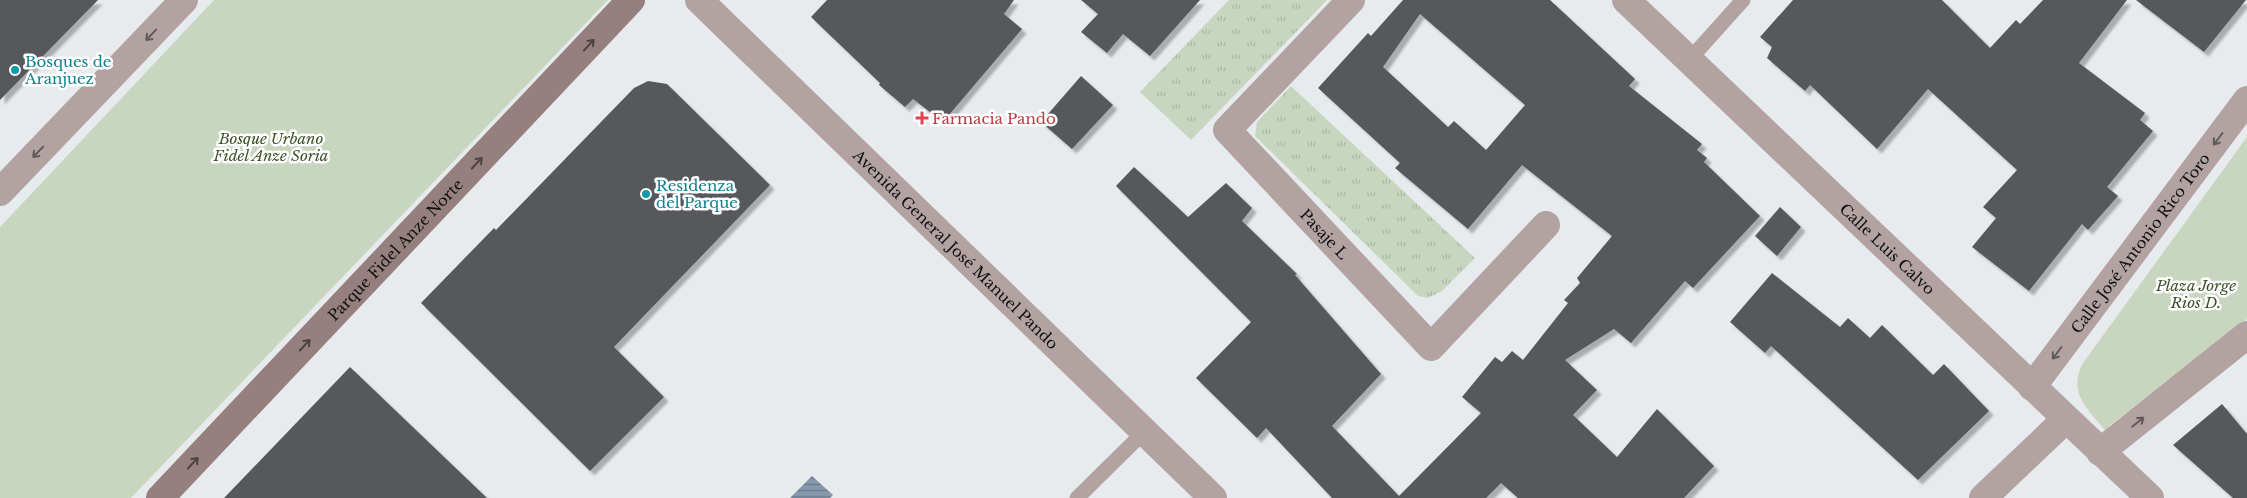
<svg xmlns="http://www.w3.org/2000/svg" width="2247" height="498" font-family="'Libre Baskerville',serif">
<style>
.grass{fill:url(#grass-tufts)}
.park{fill:#c9d6bf}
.water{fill:url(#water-rules)}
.building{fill:#56595b;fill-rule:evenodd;filter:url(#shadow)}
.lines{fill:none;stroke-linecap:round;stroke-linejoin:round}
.lane{stroke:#b2a3a2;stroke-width:15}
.street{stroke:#b2a3a2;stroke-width:28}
.secondary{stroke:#96807f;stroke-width:28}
.oneway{stroke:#605a5a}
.oneway2{stroke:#4c4242}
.culture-dot{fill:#0f9aa8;stroke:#fff;stroke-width:2}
.health-dot{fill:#e0444e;stroke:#fff;stroke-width:2}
.labels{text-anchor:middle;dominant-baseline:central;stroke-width:5;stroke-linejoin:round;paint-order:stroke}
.culture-label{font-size:15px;fill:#0d838f;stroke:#fff;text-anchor:start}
.health-label{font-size:15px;fill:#be3a42;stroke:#fff;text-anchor:start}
.park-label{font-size:15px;font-style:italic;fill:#3c5128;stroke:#fff}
.street-label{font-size:15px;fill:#0f1011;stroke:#fff}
</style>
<defs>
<pattern id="grass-tufts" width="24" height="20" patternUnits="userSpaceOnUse" patternTransform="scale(1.25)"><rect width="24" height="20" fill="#c9d6bf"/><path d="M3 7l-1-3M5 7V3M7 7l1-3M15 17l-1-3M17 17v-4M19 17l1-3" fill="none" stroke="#abb7a3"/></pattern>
<pattern id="water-rules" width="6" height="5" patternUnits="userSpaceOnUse" patternTransform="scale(1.25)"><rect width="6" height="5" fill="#8397ad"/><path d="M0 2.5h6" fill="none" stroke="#6a7a8b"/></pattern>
<filter id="shadow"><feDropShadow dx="4.5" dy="4.5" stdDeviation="1" flood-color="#0004"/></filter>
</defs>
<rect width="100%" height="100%" fill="#e8ebee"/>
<!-- grass -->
<g class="grass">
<polygon points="1229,0 1327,0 1191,140 1140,92"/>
<polygon points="1291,86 1475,258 1442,291 1428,298 1418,296 1255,136 1257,122"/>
</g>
<!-- park -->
<g class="park">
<polygon points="214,0 608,0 131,498 0,498 0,227"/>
<path d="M2247,137V319L2109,426L2106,431C2088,409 2067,393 2083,363Z"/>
</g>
<!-- water -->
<polygon class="water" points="812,476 833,495 830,498 790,498"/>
<!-- building -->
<g class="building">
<polygon points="0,0 98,0 0,100"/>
<polygon points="827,0 1014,0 1004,14 1022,29 943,122 913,99 905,107 879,85 880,83 811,17"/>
<polygon points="1081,0 1200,0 1150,56 1123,34 1107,53 1081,32 1098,14"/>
<path d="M1403,0H1550L1635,79L1629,86L1702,144L1697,150L1707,158L1704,162L1760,216L1693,288L1685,281L1631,343L1614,329L1565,360L1597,390L1573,415L1617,457L1657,409L1714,466L1684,498H1518L1501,483L1486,498H1332L1266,428L1257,438L1196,378L1251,322L1116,186L1134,167L1188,217L1226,183L1252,208L1242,221L1297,274L1295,275L1381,374L1332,426L1399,496L1481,413L1462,397L1495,357L1502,362L1512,351L1523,360L1568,303L1564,300L1580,283L1577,278L1612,236L1522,165L1468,229L1395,168L1400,163L1318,88L1368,33L1371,36ZM1420,14L1525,105L1486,150L1454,121L1448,127L1383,67Z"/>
<polygon points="1793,0 1942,0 1990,48 2016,20 2020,24 2043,0 2127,0 2079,63 2145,113 2140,120 2153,131 2107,187 2118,196 2088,230 2082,224 2029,291 1972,247 1996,218 1983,207 2017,170 1928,89 1877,149 1810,85 1805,91 1767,58 1772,47 1760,37"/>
<polygon points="2136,0 2246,0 2204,52"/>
<polygon points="1081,76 1113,105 1072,149 1041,122"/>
<polygon points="648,81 667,84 770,185 614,347 664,397 590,471 421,303 494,228 496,230 634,88"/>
<polygon points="1780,207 1801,227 1777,256 1755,236"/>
<polygon points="1772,273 1840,327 1848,318 1870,338 1882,325 1933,375 1944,364 1989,411 1918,480 1771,346 1765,353 1730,322"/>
<polygon points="350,367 487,498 224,498"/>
<polygon points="2222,404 2247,434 2247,498 2233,498 2173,445"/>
</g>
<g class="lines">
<!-- lane -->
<g class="lane">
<polyline points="1690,59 1743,0"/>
<polyline points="1077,498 1145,431"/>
</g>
<!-- street -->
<g class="street">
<path id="s1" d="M699,0L1213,498"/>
<path id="s2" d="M1351,0L1227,130L1431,347L1546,225"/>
<path id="s3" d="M1626,0L2150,498"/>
<polyline points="0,192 184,0"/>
<path id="s4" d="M2032,387L2247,100"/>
<polyline points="2100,452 2247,335"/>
<polyline points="1983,498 2065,420"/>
</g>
<!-- secondary -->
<path class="secondary" id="s5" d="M160,498L631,0"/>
</g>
<!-- one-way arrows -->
<defs><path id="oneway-shaft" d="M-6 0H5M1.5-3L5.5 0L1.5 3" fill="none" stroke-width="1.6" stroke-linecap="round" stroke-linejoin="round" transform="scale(1.25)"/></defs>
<g class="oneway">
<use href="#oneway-shaft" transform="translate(151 35) rotate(134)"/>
<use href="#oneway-shaft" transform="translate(2218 139) rotate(127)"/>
<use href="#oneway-shaft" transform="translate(38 152) rotate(134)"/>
<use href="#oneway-shaft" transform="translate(2057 353) rotate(127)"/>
<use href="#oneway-shaft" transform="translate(2138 422) rotate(-39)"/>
</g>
<g class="oneway2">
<use href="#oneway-shaft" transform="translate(589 45) rotate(-47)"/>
<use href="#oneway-shaft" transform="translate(477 163) rotate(-47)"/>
<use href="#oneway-shaft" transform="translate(305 345) rotate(-47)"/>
<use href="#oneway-shaft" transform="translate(193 463) rotate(-47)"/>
</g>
<!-- markers -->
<g class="culture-dot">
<circle cx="15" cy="70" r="5"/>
<circle cx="646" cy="194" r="5"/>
</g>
<path class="health-dot" d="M919.5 110.5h5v5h5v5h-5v5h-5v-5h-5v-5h5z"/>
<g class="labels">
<!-- culture labels -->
<g class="culture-label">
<text x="25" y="61">Bosques de<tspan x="25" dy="17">Aranjuez</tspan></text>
<text x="656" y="185">Residenza<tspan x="656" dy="17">del Parque</tspan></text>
</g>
<!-- health labels -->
<g class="health-label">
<text x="932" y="118">Farmacia Pando</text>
</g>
<!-- park labels -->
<g class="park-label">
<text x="271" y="138">Bosque Urbano<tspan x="271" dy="17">Fidel Anze Soria</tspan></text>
<text x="2196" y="285">Plaza Jorge<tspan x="2196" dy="17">Rios D.</tspan></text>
</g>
<!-- street labels -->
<g class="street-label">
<text stroke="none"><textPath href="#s2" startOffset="322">Pasaje L</textPath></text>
<text stroke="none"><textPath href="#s4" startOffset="180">Calle José Antonio Rico Toro</textPath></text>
<text stroke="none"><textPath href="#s5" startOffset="342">Parque Fidel Anze Norte</textPath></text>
<text stroke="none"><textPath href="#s1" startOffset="358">Avenida General José Manuel Pando</textPath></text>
<text stroke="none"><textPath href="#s3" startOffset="361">Calle Luis Calvo</textPath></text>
</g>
</g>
</svg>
